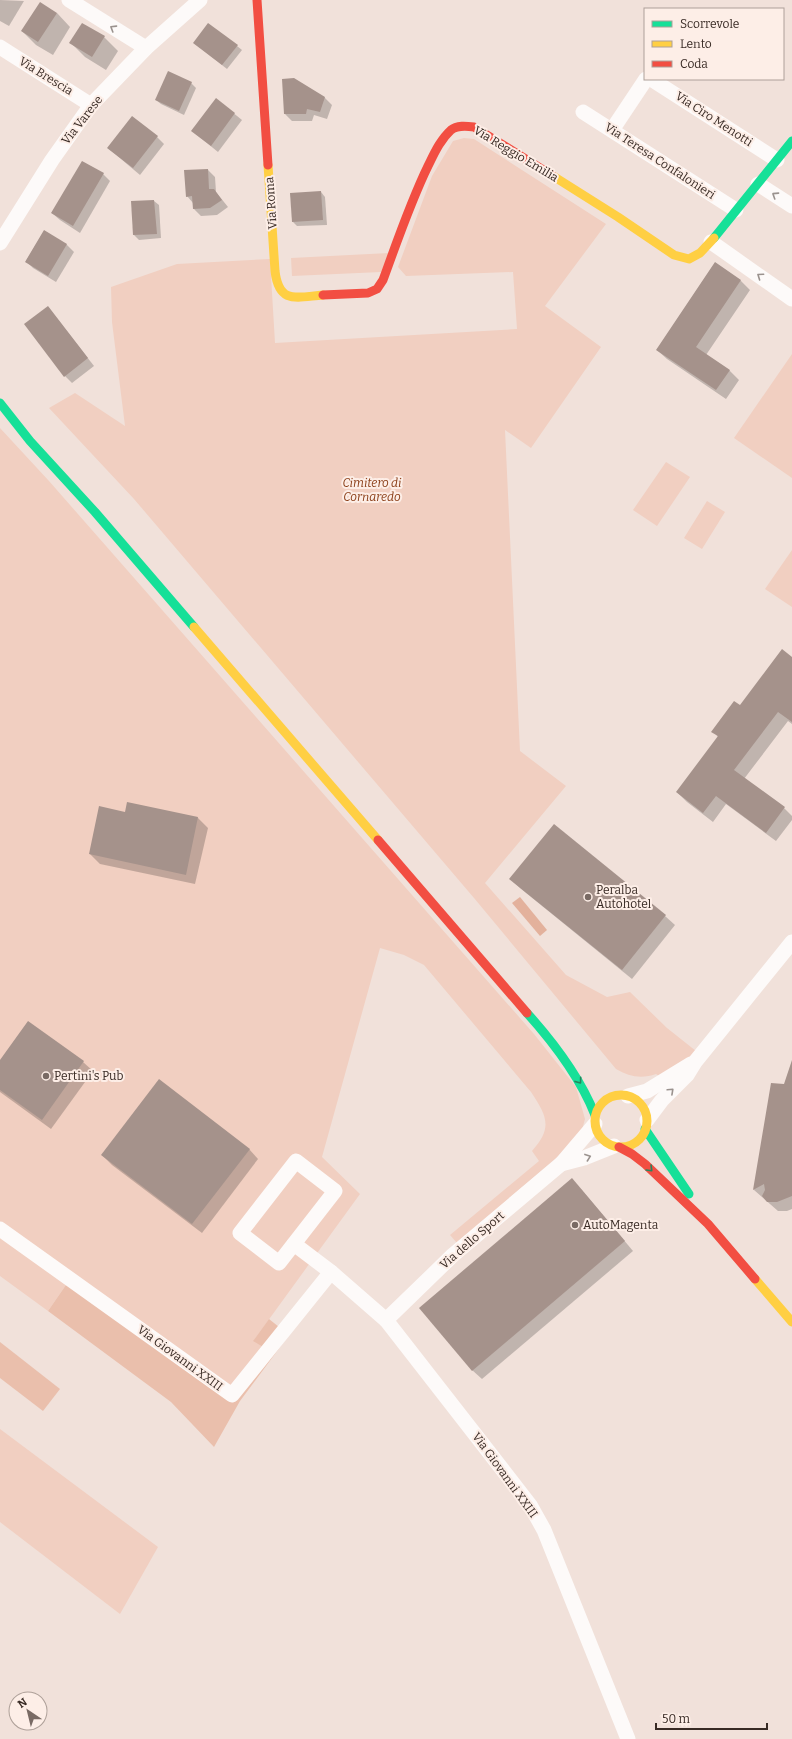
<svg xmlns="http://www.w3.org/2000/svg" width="792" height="1739" font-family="Bitter,serif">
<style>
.green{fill:#f1cfc1}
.forest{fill:#eabfac}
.water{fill:#e3b19c}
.shadow{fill:#0003}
.building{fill:#a5928b}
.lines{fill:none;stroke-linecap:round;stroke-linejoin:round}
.street{stroke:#fdfaf9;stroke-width:15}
.fast{stroke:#16e098;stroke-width:9}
.slow{stroke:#ffcf43;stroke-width:9}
.jam{stroke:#f24e42;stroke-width:9}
.oneway{stroke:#9a928e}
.oneway2{stroke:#27855e}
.poi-dot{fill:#796a64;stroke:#fdeee7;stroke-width:1.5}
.labels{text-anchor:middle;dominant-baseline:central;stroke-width:4;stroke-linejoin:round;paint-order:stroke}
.street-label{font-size:12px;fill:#382a24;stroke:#fdeee7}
.park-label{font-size:12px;font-style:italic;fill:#8a3d16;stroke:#fdeee7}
.poi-label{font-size:12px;fill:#382a24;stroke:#fdeee7;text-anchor:start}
</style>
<rect width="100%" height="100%" fill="#f1e1da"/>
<!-- green -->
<g class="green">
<path d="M464,138L474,139L606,224L545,306L601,347L531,448L505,430L520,751L566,786L485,883L566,975L607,997L630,992L667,1028L696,1051L691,1058L662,1078L656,1074C642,1079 629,1077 616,1069L474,898L134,499L49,408L75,393L125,426L112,322L111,287L177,264L270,259L275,343L517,329L513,272L406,276L398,267L432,176L453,141Z"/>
<polygon points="389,253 381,272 292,276 291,258"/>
<polygon points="792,354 792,478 734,438"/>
<path d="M0,428L49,481L534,1034L576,1087L585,1119L582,1130L570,1146L457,1243L450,1235L539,1161L532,1151C553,1128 547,1116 531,1092L424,965L404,955L380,948L322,1157L360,1194L254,1340L263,1347L225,1396L68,1282L48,1311L0,1276Z"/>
<polygon points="666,462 690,477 657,526 633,510"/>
<polygon points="707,501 725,512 702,549 684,538"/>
<polygon points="792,550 792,607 765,589"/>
<polygon points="0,1429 158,1547 120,1614 0,1522"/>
</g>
<!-- forest -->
<g class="forest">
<polygon points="68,1282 225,1396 263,1347 253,1341 269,1319 289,1335 240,1401 214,1447 171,1402 48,1311"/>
<polygon points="0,1342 60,1389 43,1411 0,1378"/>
</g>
<!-- water -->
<polygon class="water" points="520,897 547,930 540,936 512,903"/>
<!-- shadow -->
<g class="shadow">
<polygon points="0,0 24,1 9,26 0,21"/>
<polygon points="57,13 70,27 53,55 36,45 22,31"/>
<polygon points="104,37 118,51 106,70 85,57 71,43"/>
<polygon points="194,43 237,46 242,50 227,69"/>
<polygon points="283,80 325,98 332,105 327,119 314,115 312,121 292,121 285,114"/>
<polygon points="191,83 196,88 184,115 161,104 156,100"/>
<polygon points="216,99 242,120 218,152 192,131"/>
<polygon points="157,137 164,144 140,175 108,148"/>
<polygon points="83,162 103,174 110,181 80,233 60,220 52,213"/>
<polygon points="208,170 215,177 216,192 228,207 217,215 201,216 194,209 193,203 187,196"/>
<polygon points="321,192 325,197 327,225 297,226 293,222"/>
<polygon points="154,201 159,205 161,238 139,240 134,235 132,202"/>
<polygon points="44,231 67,245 74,252 56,282 33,268 26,261"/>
<polygon points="715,263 741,281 750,290 706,355 729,370 739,380 726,399 667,359 657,350"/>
<polygon points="48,307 94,366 72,383 65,376"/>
<polygon points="792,658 792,724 788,721 744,779 784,808 792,816 792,820 776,841 726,804 713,822 687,802 677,792 718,737 713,731"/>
<polygon points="128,803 198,818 208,828 195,884 100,864 90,854 126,813"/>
<polygon points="511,879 665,916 675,925 632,979 520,888"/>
<polygon points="28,1022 83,1062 93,1071 51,1129 0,1092 0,1061"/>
<polygon points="792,1063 792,1209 787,1211 778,1211 754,1190 772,1084 785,1085"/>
<polygon points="249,1149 258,1159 202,1233 112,1165 102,1155"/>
<polygon points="581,1189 633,1251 482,1379 472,1370"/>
</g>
<!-- building -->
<g class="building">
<polygon points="40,2 57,13 38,42 21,31"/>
<polygon points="82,23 105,36 92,57 69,43"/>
<polygon points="208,23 238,45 222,65 193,43"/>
<polygon points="168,71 192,82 179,111 155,100"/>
<polygon points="294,78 325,97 320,112 307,109 306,114 284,114 282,79"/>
<polygon points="216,98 235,113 211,146 191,131"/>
<polygon points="132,116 158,136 133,168 107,148"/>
<polygon points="82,161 104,173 73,226 51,213"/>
<polygon points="208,169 209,189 214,189 222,200 210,208 193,209 192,196 186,197 184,170"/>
<polygon points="321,191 323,220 292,222 290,193"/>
<polygon points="154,200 157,234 133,235 131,201"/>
<polygon points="44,230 67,244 48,276 25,262"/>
<polygon points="715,262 741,280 696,347 730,370 716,390 656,350"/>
<polygon points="48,306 88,358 64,377 24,324"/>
<polygon points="782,649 792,657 792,722 778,712 734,770 785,807 766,833 716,796 703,813 676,792 718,736 711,732 734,701 740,705"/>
<polygon points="127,802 198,817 186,875 89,854 99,806 125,812"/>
<polygon points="554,824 666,915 622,970 509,879"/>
<polygon points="28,1021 84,1061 42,1120 0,1090 0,1060"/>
<polygon points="792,1060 792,1196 777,1202 767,1202 762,1196 765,1190 764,1184 753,1190 771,1083 784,1084"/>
<polygon points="159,1079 250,1149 192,1224 101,1155"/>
<polygon points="572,1178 625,1241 472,1371 419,1308"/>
</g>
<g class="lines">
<!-- street -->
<g class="street">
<polyline points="69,0 146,48"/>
<polyline points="0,47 91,105"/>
<polyline points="651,79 777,160"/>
<polyline points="583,112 736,210"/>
<polyline points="612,130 646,79"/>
<polyline points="758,184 792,206"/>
<polyline points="711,242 792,299"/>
<polyline points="0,243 52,160 91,105 146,48 200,0"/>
<polyline points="628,1096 647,1091 691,1064"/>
<polyline points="647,1120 662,1100 687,1075 695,1062 792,942"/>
<polygon points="296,1161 335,1191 279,1263 240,1233"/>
<polyline points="561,1164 584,1158 614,1146"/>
<polyline points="0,1229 232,1395 331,1272"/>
<polyline points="294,1244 331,1272 386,1320 530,1505 544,1530 628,1739"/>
<polyline points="386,1320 453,1255 561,1164 595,1124"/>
</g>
<!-- fast -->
<g class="fast">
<polyline points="714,238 792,141"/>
<polyline points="0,403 30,441 95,512 194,627"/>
<path d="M527,1013C554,1043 580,1077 595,1115"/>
<polyline points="645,1129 689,1194"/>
</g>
<!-- slow -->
<g class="slow">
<path d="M268,165L275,271C279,305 297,297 323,295"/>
<polyline points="553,176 618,217 674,255 689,259 700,253 714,238"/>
<polyline points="194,627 378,840"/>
<circle cx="621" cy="1121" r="26"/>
<polyline points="755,1279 792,1322"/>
</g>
<!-- jam -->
<g class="jam">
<polyline points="257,0 268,165"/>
<path d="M323,295L368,293L377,289L383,280C397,242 410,203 428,166C434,154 440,140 451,130C457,125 466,126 474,127L553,176"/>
<polyline points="378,840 527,1013"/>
<polyline points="619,1147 632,1154 645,1164 708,1224 755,1279"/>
</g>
</g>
<!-- one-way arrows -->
<defs><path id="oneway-chevron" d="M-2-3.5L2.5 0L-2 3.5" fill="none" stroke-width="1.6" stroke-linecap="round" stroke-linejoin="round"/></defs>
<g class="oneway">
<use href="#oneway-chevron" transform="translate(113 28) rotate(-148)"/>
<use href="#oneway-chevron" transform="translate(775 195) rotate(-147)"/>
<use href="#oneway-chevron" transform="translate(760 276) rotate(-145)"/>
<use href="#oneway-chevron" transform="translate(671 1091) rotate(-43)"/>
<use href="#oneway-chevron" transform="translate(588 1157) rotate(-20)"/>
</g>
<g class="oneway2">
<use href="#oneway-chevron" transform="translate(579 1081) rotate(54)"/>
<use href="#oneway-chevron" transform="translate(650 1169) rotate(45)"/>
</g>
<!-- markers -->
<g class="poi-dot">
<circle cx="588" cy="897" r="4"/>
<circle cx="46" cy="1076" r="4"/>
<circle cx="575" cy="1225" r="4"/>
</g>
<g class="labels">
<!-- street labels -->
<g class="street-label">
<text transform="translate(46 76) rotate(32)">Via Brescia</text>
<text transform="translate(714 119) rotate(33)">Via Ciro Menotti</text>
<text transform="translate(82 120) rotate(-52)">Via Varese</text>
<text transform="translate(516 154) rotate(31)">Via Reggio Emilia</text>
<text transform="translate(660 161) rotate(33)">Via Teresa Confalonieri</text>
<text transform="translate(271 203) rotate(-94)">Via Roma</text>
<text transform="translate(472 1240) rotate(-41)">Via dello Sport</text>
<text transform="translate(180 1358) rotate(36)">Via Giovanni XXIII</text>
<text transform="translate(505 1475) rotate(54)">Via Giovanni XXIII</text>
</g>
<!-- park labels -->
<g class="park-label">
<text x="372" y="483">Cimitero di<tspan x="372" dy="14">Cornaredo</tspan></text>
</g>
<!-- poi labels -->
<g class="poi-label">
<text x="596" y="890">Peralba<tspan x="596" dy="14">Autohotel</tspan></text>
<text x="54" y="1076">Pertini's Pub</text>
<text x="583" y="1225">AutoMagenta</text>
</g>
</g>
<!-- legend -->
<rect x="644" y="8" width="140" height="72" fill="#fdeee7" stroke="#aea099"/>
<rect x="652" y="21" width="20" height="6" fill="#16e098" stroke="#aea099"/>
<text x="680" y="28" font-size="12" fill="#382a24">Scorrevole</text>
<rect x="652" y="41" width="20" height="6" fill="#ffcf43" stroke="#aea099"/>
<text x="680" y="48" font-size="12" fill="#382a24">Lento</text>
<rect x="652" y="61" width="20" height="6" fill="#f24e42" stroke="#aea099"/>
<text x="680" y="68" font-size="12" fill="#382a24">Coda</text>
<!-- north arrow -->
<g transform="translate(28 1711) rotate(325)"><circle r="19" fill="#fdeee7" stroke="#aea099"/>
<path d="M0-3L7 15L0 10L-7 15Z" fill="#796a64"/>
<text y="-6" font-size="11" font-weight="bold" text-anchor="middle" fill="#382a24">N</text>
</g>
<!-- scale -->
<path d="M656 1723v6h111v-6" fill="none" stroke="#382a24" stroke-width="2"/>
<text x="662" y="1723" font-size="12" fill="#382a24" stroke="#fdeee7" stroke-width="3" paint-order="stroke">50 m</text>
</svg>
